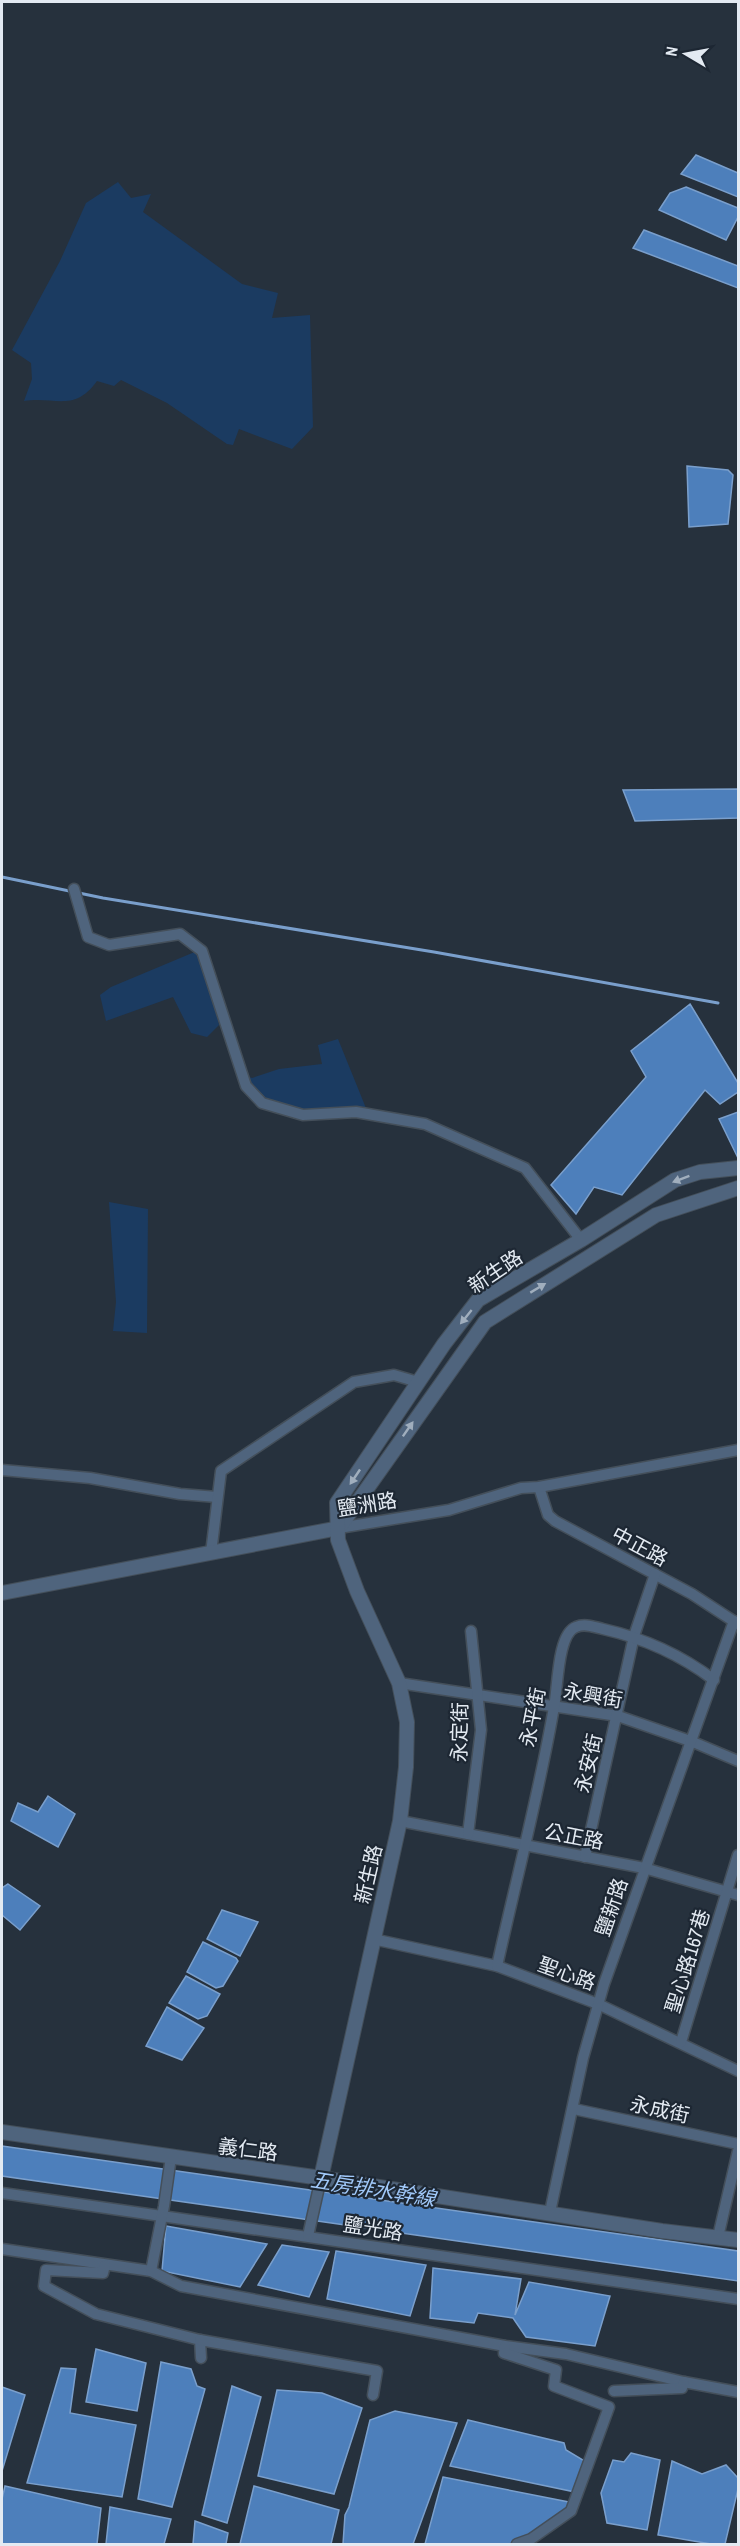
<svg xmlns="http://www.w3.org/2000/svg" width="740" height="2546" font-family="'Archivo Narrow','Noto Sans TC',sans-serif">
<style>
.green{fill:#1b3b61}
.water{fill:#4d7fbb;stroke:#7a9fcc;stroke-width:1.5}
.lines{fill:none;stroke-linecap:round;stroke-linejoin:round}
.stream{stroke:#7a9fcc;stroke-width:3}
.minor-casing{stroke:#444f5a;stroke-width:13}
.tertiary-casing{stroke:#444f5a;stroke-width:16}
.minor{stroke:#4f647d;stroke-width:10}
.tertiary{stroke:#4f647d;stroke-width:14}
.oneway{fill:#a0aebd}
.labels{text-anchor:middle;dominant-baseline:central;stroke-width:4.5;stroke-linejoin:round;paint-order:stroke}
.street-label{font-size:20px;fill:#e3eaf2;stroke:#1d2733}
.water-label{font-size:21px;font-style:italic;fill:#a0c8f9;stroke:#1d2733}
</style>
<rect width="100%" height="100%" fill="#26313d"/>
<!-- green -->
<g class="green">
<path d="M118,182L131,198L151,194L143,212L242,284L278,293L272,318L310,315L313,427L292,449L239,429L233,445L227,444L167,403L121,380L114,386L97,381C74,413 55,396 24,401L32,379L31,363L12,350L60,261L86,203Z"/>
<polygon points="197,951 211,981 219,1025 207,1037 191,1033 173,997 106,1021 100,995 111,987"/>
<polygon points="338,1039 370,1118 260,1105 237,1072 252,1078 279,1069 322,1064 318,1045"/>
<polygon points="109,1202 148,1209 147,1333 113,1331 116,1302"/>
</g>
<!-- water -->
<g class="water">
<polygon points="696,155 738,173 738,197 681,174"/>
<polygon points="686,187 738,208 738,217 726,240 659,210 670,193"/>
<polygon points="644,230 738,266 738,288 633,248"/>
<polygon points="687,466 728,470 733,475 728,524 689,527"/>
<polygon points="738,789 738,818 635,821 623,790"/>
<polygon points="690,1004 738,1083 738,1092 720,1104 705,1090 622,1195 594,1187 576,1214 551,1185 646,1077 631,1051"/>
<polygon points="738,1112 738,1158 719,1119"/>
<polygon points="48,1796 75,1814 58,1847 11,1821 18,1803 38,1812"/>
<polygon points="8,1884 40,1906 20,1930 2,1915 2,1888"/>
<polygon points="222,1910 258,1922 240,1956 207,1939"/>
<polygon points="203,1942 236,1958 238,1961 223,1986 216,1988 187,1972"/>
<polygon points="186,1976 220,1994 207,2016 198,2019 169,2003"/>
<polygon points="167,2007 204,2028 182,2060 146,2046"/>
<polygon points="2,2146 738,2251 738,2281 2,2176"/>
<polygon points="166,2226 267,2244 240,2287 162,2271"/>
<polygon points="282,2245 329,2252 309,2297 258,2285"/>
<polygon points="336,2251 426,2265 410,2316 327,2299"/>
<polygon points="433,2268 521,2279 515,2315 529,2282 610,2296 595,2346 526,2337 513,2318 478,2313 474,2323 430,2318"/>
<polygon points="96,2349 146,2363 137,2411 86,2402"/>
<polygon points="161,2362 191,2369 197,2386 205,2389 172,2507 138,2499"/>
<polygon points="61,2368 76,2369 70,2413 136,2425 122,2497 27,2483"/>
<polygon points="232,2386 261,2397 227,2523 202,2515"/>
<polygon points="2,2387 25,2395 2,2471"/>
<polygon points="277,2390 322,2393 362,2408 334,2494 258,2476"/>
<polygon points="395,2411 457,2423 413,2544 343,2544 345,2515 349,2507 370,2420"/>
<polygon points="468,2420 564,2443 566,2450 588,2463 580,2493 450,2466"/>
<polygon points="631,2453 660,2460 647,2530 607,2523 601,2493 613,2460 624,2462"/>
<polygon points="672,2461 702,2474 726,2465 738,2478 738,2489 725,2544 711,2544 658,2535"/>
<polygon points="443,2477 574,2503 531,2544 425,2544"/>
<polygon points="5,2486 101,2508 97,2544 2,2544 2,2499"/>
<polygon points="254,2486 339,2510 331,2544 240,2544"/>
<polygon points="110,2507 171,2519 164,2544 106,2544"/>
<polygon points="195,2521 228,2533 226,2544 193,2544"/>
</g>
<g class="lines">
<!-- stream -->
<polyline class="stream" points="2,877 103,898 434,952 718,1003"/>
<defs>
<g id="minor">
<polyline points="74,889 88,937 109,945 180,934 202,951 246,1086 262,1103 303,1115 356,1112 425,1124 525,1168 581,1240"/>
<polyline points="2,1470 90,1478 180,1494 217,1497"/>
<polyline points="539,1487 548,1515 555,1521 692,1594 738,1624"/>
<polyline points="339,1528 449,1510 521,1488 539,1487 738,1450"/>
<polyline points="211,1553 221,1471 354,1382 394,1375 418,1382"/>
<polyline points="399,1683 618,1716 693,1742 738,1761"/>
<polyline points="400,1821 644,1868 738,1895"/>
<polyline points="468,1834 481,1730 471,1631"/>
<polyline points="585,1857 634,1636 655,1574"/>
<polyline points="373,1939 497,1966 598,2004 738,2071"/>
<path d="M497,1966C516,1880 539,1794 554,1707C558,1689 557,1634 576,1627C585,1623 594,1627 603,1629C643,1638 681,1655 714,1680"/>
<polyline points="681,2042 738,1855"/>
<polyline points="574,2109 738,2144"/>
<polyline points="2,2193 738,2299"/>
<polyline points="550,2212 583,2058 604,1984 734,1621"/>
<polyline points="308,2236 321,2178"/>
<polyline points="718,2237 738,2151"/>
<polyline points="2,2249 151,2271 181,2286 505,2346 566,2354 684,2382 738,2392"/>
<polyline points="105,2265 103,2273 46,2270 44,2286 96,2314 200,2340 201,2358"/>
<polyline points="151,2271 164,2206 171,2157"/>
<polyline points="200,2340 377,2371 373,2395"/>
<polyline points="505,2346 504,2353 556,2370 554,2386 609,2407 571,2511 531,2539 517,2544"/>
<polyline points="614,2391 682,2388 684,2382"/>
</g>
<g id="tertiary">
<polyline points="339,1528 485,1322 656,1215 738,1188"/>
<polyline points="2,1593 339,1528"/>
<polyline points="2,2132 321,2178 662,2231 738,2240"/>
<polyline points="321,2178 400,1821 406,1767 407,1722 399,1683 357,1591 338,1540 337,1503 444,1344 478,1300 581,1240 675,1180 700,1172 738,1168"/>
</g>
</defs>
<!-- minor casing -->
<use href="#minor" class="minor-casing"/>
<!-- tertiary casing -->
<use href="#tertiary" class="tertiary-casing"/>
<!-- minor -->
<use href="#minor" class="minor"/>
<!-- tertiary -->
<use href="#tertiary" class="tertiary"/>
</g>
<!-- one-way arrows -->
<defs><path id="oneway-solid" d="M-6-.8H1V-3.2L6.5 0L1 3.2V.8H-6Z" transform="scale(1.5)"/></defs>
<g class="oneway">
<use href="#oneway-solid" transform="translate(681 1179) rotate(159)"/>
<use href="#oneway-solid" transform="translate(538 1288) rotate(-31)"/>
<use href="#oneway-solid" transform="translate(466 1317) rotate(129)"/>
<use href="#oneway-solid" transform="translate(408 1429) rotate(-55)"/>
<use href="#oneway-solid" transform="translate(355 1477) rotate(124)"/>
</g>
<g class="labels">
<!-- street labels -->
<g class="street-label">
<text transform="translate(495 1271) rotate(-34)">新生路</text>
<text transform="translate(367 1504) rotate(-9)">鹽洲路</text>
<text transform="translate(640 1546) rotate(28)">中正路</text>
<text transform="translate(593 1695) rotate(10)">永興街</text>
<text transform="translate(532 1717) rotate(-79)">永平街</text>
<text transform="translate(459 1732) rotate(-89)">永定街</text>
<text transform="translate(588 1763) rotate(-77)">永安街</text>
<text transform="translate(574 1836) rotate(11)">公正路</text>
<text transform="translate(368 1874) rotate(-77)">新生路</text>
<text transform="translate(611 1907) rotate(-71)">鹽新路</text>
<text transform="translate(687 1961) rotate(-73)">聖心路167巷</text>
<text transform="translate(567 1973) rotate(20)">聖心路</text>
<text transform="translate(660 2109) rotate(12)">永成街</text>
<text transform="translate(248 2149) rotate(7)">義仁路</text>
<text transform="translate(373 2228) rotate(9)">鹽光路</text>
</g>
<!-- water labels -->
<g class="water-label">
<text transform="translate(373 2189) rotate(9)">五房排水幹線</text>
</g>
</g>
<!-- border -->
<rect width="740" height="2546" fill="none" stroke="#e3eaf2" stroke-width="6"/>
<!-- north arrow -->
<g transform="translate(686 54) rotate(280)" stroke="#1d2733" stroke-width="4.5" paint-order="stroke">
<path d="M0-4.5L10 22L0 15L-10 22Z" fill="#e3eaf2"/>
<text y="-9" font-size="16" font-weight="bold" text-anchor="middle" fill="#e3eaf2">N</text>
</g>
</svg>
